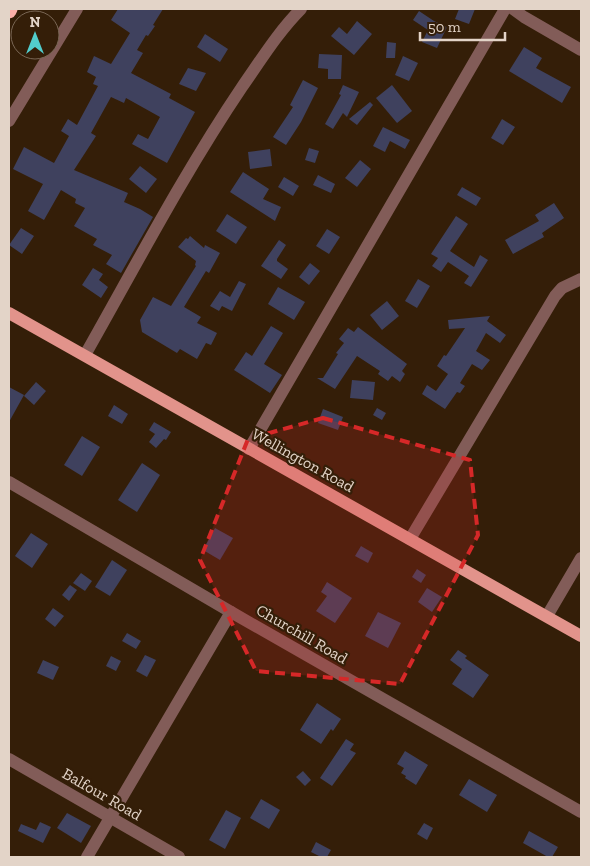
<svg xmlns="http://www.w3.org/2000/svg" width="590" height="866" font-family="'Zilla Slab',serif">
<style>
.building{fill:#3f415e}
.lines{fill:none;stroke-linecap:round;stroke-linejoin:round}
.minor{stroke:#825c58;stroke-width:12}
.major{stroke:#e2938b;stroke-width:12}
.highway{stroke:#fcafa8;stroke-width:15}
.marked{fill:#d62828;fill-opacity:0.2;stroke:#d62828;stroke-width:4;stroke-dasharray:10 6;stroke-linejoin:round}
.labels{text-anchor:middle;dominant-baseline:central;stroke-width:4.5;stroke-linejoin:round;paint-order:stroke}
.street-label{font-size:16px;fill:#e3d4c8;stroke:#341e08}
</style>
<rect width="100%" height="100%" fill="#341e08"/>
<!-- building -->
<g class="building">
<polygon points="118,9 163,9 153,25 155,26 148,36 146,35 137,50 143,53 131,73 171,94 169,98 195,112 167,163 132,144 138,134 148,139 160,117 126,98 124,103 111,97 91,133 96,136 74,170 128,193 124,202 140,209 153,217 121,273 106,264 112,255 93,245 97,239 74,226 85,208 75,203 76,199 61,190 44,220 28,211 43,184 13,169 24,147 54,163 69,136 61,131 68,119 77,125 98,86 93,84 96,77 87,72 94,56 111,64 130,33 111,20"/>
<polygon points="459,9 475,9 469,24 455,19"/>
<polygon points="419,11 434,21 447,27 437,48 422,42 428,30 413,20"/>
<polygon points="357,21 372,34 354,55 331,36 339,27 347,34"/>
<polygon points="205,34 228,49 220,62 197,47"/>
<polygon points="387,42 396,43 395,58 386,58"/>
<polygon points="524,47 542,58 536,68 571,87 562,103 509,71"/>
<polygon points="319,54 342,55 341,79 328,79 328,69 318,68"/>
<polygon points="403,56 418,63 409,81 395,75"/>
<polygon points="188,68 206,73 196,91 179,84"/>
<polygon points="303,80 318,88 301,122 286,145 273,137 293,107 290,105"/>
<polygon points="343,85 359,92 347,117 343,113 333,129 325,124 341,95 339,94"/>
<polygon points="392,85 412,111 397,123 376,98"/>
<polygon points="370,102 373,105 357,125 349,119"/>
<polygon points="502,119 515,127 503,145 491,138"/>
<polygon points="383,127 410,140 405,149 390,141 385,152 373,146"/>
<polygon points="309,148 319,151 315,163 305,160"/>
<polygon points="270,149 272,166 250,169 248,152"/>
<polygon points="360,160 371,169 357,187 345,178"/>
<polygon points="140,166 157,179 146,193 129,179"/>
<polygon points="243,172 269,189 263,199 281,207 275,221 230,192"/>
<polygon points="318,175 335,184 331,193 313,185"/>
<polygon points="284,177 299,186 293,196 278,187"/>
<polygon points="462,187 481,198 476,206 457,195"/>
<polygon points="554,203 564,218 542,233 544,237 513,254 505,240 539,221 535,215"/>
<polygon points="227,214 247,227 236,244 216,231"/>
<polygon points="456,216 468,224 450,251 474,267 480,255 488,260 471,287 464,283 469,276 448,262 441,272 432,266 438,258 431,254"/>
<polygon points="21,228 34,236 22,254 9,245"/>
<polygon points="327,229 340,237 329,254 316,246"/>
<polygon points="190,236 204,248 205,245 220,253 209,273 206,271 184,307 201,317 197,323 217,333 211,345 206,343 197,359 180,349 177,353 142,332 140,320 153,297 171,306 196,266 195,265 196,261 178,247 186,238 188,239"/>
<polygon points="279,240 286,245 277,259 277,261 288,269 281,279 261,266"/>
<polygon points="310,263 320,271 309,285 299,277"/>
<polygon points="93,268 103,274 99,280 108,287 101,298 82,285"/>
<polygon points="418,279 430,286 417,308 405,301"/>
<polygon points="239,281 246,284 232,311 222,306 219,311 210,306 220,291 230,297"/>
<polygon points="278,287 305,302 294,320 268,304"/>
<polygon points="387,301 399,316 382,330 370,315"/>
<polygon points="490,316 487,321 506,335 500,343 486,333 476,351 490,360 482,370 472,364 460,383 465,386 460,393 457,392 445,409 422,394 427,385 436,391 448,374 437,366 444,355 446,356 465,328 449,329 448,320"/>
<polygon points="271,326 283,333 264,364 282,375 270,393 234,370 246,352 252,356"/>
<polygon points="358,327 407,364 402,371 405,374 400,382 392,376 388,381 378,374 380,371 357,356 335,389 317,378 323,378 338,354 336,353 344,343 339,339 348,328 354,332"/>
<polygon points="352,380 375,382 373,400 350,398"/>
<polygon points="36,382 46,391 34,405 24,396"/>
<polygon points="9,387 24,395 9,422"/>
<polygon points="114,405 128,414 122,424 108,416"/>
<polygon points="377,408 386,413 382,420 373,415"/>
<polygon points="323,409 343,417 338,430 318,423"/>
<polygon points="154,422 171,432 166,440 164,439 156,448 149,442 155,434 149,430"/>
<polygon points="82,436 100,447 82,476 64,465"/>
<polygon points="142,463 160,475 137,512 118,500"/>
<polygon points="215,528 233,538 220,560 203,550"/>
<polygon points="31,533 48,544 32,568 15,556"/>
<polygon points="361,546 373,553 368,563 355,556"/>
<polygon points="112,560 127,570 110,596 95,587"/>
<polygon points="417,569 426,575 421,583 412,577"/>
<polygon points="81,573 92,581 85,591 73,583"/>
<polygon points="327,582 352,598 335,623 316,611 327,596 321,592"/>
<polygon points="70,585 77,590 69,601 62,595"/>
<polygon points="427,588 442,597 432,612 418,602"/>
<polygon points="53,608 64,616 55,627 45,619"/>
<polygon points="378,612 401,623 388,648 365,636"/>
<polygon points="127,633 141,641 136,649 122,641"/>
<polygon points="458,650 467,656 465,658 489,675 473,698 452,684 462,669 450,660"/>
<polygon points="145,655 156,660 147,677 136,671"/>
<polygon points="111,656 121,661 116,671 106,666"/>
<polygon points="43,660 59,667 53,680 37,673"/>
<polygon points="317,703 341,719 333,731 331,729 321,744 300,730"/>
<polygon points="346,739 354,744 350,750 356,753 332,786 320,778"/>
<polygon points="405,751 428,765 416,785 405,778 406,776 401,773 404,768 397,764"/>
<polygon points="303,771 311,780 305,786 296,777"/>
<polygon points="469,779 497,795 487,812 459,795"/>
<polygon points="261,799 280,810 269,829 250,818"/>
<polygon points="226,810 241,818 225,849 209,840"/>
<polygon points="67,813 91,826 81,843 57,828"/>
<polygon points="40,822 51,827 43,843 18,831 21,824 36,830"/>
<polygon points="424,823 433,828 427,840 417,834"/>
<polygon points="529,831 558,847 552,857 548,857 523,843"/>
<polygon points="316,842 331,850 327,857 321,857 311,852"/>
</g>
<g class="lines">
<!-- minor -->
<g class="minor">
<polyline points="513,9 524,17 581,50"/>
<polyline points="9,121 77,9"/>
<path d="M85,355C136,265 184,173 242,87C261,60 278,32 301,9"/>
<polyline points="249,449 505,9"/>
<polyline points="9,482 231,612 581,812"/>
<polyline points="410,539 555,296 562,288 581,279"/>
<polyline points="547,616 581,558"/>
<polyline points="9,759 179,857"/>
<polyline points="87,857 231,612"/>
</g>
<!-- major -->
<polyline class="major" points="9,313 581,636"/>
<!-- highway -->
<polyline class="highway" points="9,11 10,9"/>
</g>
<!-- marked area -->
<path class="marked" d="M323,418L470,460L478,535L400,684L256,671L200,560L248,439Z"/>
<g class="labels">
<!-- street labels -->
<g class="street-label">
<text transform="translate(303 460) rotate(29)">Wellington Road</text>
<text transform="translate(302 634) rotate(30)">Churchill Road</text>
<text transform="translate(102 794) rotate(30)">Balfour Road</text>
</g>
</g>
<!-- border -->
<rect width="590" height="866" fill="none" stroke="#e3d4c8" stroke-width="20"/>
<!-- north arrow -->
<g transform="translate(35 35)"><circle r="24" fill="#341e08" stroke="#7a6755"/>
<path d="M0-4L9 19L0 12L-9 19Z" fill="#52cdcc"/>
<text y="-8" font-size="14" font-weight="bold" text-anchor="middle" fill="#e3d4c8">N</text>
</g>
<!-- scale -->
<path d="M420 32v8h85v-8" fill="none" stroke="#e3d4c8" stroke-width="2.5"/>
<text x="428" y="32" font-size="15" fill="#e3d4c8" stroke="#341e08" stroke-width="4" paint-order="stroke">50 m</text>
</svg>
